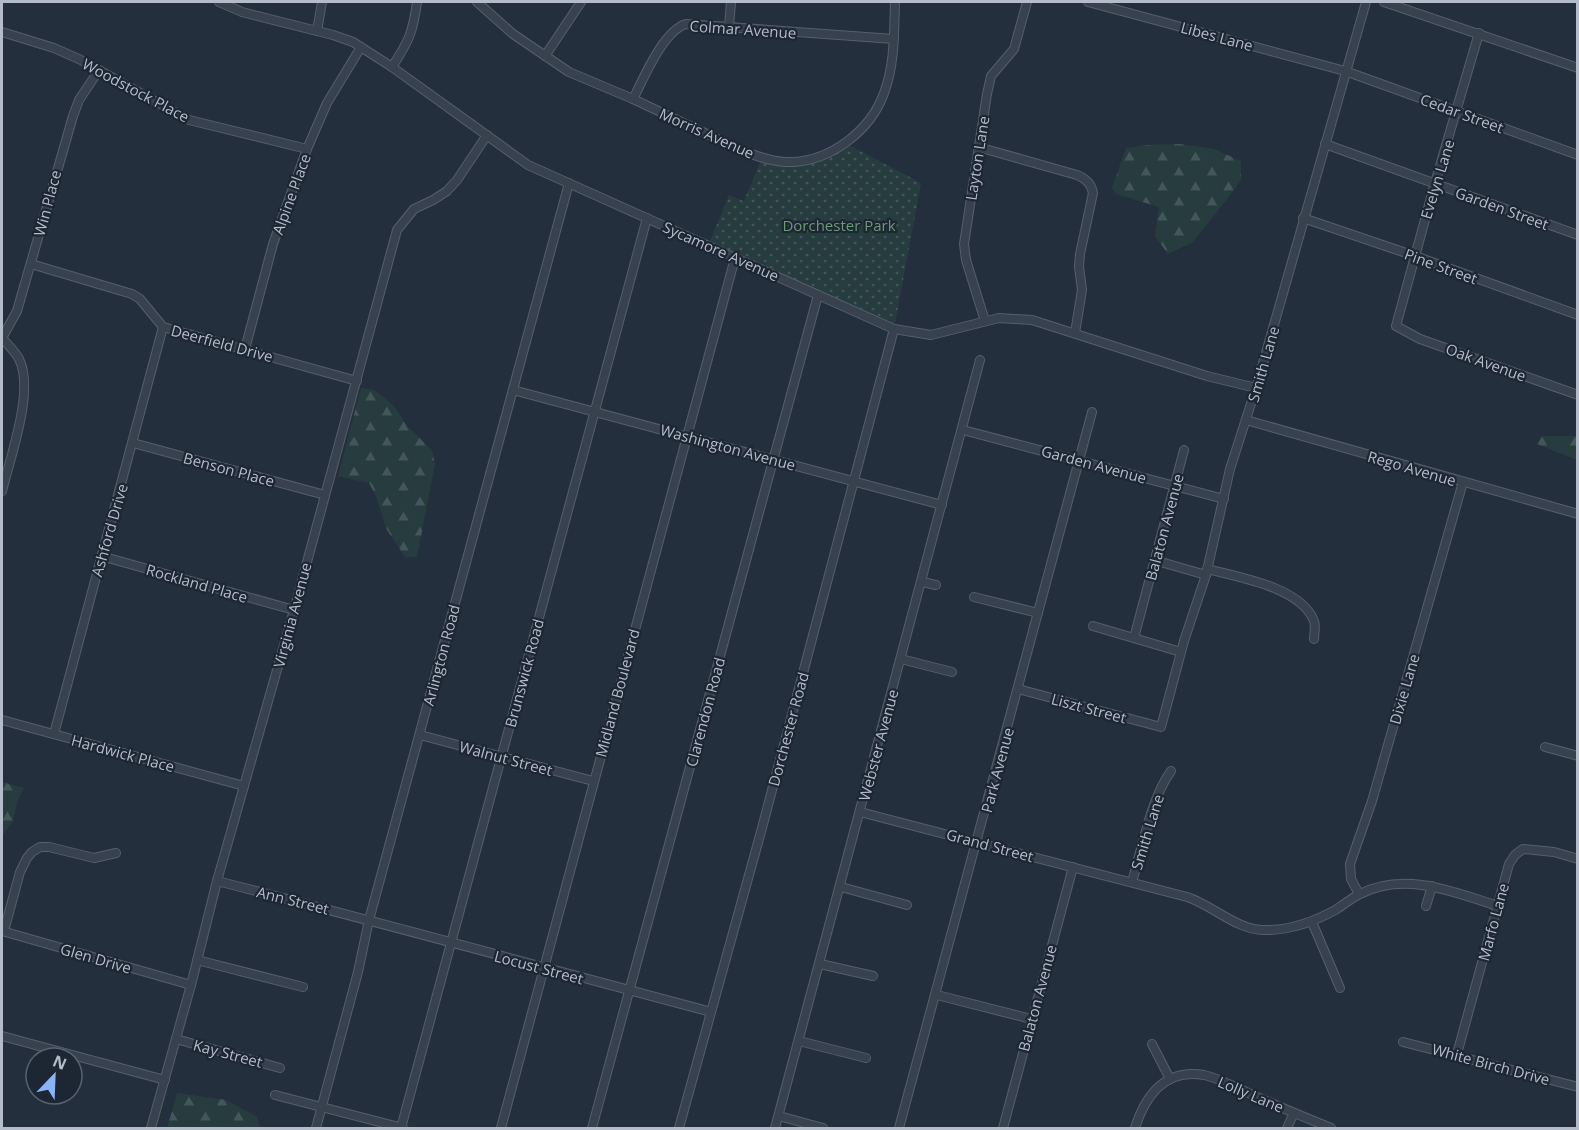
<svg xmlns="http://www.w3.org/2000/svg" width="1579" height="1130" font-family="'Open Sans',sans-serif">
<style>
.forest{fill:url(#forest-firs)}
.park{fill:url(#park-dots)}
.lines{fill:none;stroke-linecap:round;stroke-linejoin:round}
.minor-casing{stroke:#565f6c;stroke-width:10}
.minor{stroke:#38414e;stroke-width:8}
.labels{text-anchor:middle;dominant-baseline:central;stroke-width:4.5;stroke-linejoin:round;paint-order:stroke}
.street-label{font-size:15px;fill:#b4bcc9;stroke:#1d2633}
.park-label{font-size:15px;fill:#6b9a76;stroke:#1d2633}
</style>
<defs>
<pattern id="forest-firs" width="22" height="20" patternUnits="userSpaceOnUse" patternTransform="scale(1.5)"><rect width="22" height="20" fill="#263c3f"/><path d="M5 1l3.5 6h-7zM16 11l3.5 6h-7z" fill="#435659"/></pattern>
<pattern id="park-dots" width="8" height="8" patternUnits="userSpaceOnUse" patternTransform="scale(1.5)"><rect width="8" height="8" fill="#263c3f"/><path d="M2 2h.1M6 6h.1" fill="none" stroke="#435659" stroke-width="1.8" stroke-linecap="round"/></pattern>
</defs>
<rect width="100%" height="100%" fill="#242f3e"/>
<!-- forest -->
<g class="forest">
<polygon points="1180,144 1214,149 1241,161 1241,180 1227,199 1193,242 1168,254 1155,236 1159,207 1116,194 1112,188 1126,148 1148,145"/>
<polygon points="361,388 374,390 393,405 408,427 432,450 435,464 417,557 405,557 387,530 375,494 369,483 338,476"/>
<polygon points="1542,436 1577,436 1577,460 1537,444"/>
<polygon points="2,782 24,788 17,802 13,821 2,836"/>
<polygon points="177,1093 226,1100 257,1117 259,1125 258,1128 167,1128"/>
</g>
<!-- park -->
<polygon class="park" points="845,143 921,183 894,329 708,246 729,195 744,201 762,158 795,162"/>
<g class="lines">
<defs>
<g id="minor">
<polyline points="219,2 242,12 333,35 353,42 392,67 528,165 894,329 931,335 999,318 1032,320 1207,376 1256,388"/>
<path d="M477,2L513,34L569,72L633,99L743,151C759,157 776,163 793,162C832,160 871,130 884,93C895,65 894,31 895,2"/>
<polyline points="1088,2 1345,71 1578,155"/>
<polyline points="1384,2 1578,68"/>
<polyline points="729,27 731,2"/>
<polyline points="317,31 322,2"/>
<polyline points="2,32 54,48 81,60 189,120 307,149"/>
<polyline points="1479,33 1435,183 1396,326 1420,339 1578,395"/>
<polyline points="545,56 581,2"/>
<path d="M392,67C409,41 413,32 417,2"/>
<path d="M633,99C644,78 663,31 686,24L894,39"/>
<polyline points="1325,144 1578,235"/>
<path d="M978,147L1077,175C1086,179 1091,183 1093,193L1080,254L1079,267L1082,290L1075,333"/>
<polyline points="1303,218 1415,256 1578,315"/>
<polyline points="31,264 132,294 140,299 163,327 357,381"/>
<polyline points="985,321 966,260 964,244 987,94 991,76 1014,49 1027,2"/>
<polyline points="2,338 17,311 73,116 79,100 99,70"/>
<polyline points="245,349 273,244 307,149 327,103 361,47"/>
<polyline points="513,390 942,505"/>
<polyline points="1246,420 1578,514"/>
<polyline points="963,430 1224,499"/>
<polyline points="133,443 325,495"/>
<path d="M2,491C10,458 35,390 19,359C15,351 8,345 2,338"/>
<polyline points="101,556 294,610"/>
<polyline points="1154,560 1206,575"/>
<path d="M1207,569C1238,577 1301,587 1314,621C1316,626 1314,634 1314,639"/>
<polyline points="922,582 936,585"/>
<polyline points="974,597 1038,613"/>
<polyline points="1093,626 1181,652"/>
<polyline points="1134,638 1184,450"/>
<polyline points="901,659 952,672"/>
<polyline points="1018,689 1161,727 1184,641 1206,575 1230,469 1256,388 1366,2"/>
<polyline points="2,720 244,786"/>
<polyline points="54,734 163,327"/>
<polyline points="420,735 593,781"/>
<polyline points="1545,747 1578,756"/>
<path d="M860,812L1187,897C1212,905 1236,929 1262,930C1289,931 1314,922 1337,909C1344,904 1352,898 1360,894C1405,871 1454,892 1498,906"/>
<path d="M217,881C382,923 546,968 711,1012"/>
<path d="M1132,882C1142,849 1151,798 1171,771"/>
<polyline points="841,887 907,905"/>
<polyline points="1359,894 1351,879 1350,864 1372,801 1463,482"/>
<polyline points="1426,906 1432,886"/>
<polyline points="1312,922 1340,988"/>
<polyline points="2,931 191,985"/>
<polyline points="4,931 20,872 27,858 32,852 40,847 49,847 94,858 116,853"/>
<polyline points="197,960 303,987"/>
<polyline points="820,964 873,976"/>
<polyline points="937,995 1031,1019"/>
<polyline points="2,1036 165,1080"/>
<polyline points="176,1039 280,1068"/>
<polyline points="799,1041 866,1058"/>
<polyline points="1403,1042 1578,1087"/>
<polyline points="1152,1044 1170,1079"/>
<polyline points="1457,1054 1509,864 1515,855 1523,849 1554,852 1578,859"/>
<polyline points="275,1095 403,1128"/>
<polyline points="779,1116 823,1128"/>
<polyline points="151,1128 191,985 217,881 294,610 397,230 414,209 433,200 447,191 457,180 487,135"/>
<polyline points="316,1128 358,972 369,920 569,183"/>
<polyline points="401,1128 647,218"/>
<polyline points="501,1128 735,258"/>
<polyline points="592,1128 818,295"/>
<polyline points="679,1128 762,828 894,329"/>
<polyline points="775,1128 980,360"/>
<polyline points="899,1128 1092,412"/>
<polyline points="1003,1128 1073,867"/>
<path d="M1135,1128C1145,1096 1165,1068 1204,1075C1221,1079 1239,1089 1255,1096C1280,1107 1306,1118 1331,1128"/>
<polyline points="1287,1128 1294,1113"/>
</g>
</defs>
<!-- minor casing -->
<use href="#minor" class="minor-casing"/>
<!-- minor -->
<use href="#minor" class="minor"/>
</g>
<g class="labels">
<!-- street labels -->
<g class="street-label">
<text transform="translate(743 29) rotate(4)">Colmar Avenue</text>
<text transform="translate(1217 36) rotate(15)">Libes Lane</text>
<text transform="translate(136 90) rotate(28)">Woodstock Place</text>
<text transform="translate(1462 113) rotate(20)">Cedar Street</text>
<text transform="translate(707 133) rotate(24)">Morris Avenue</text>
<text transform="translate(977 158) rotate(-81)">Layton Lane</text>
<text transform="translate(1437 179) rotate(-73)">Evelyn Lane</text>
<text transform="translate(291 194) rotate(-70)">Alpine Place</text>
<text transform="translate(47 203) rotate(-75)">Win Place</text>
<text transform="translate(1502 208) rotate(20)">Garden Street</text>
<text transform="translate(721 251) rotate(24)">Sycamore Avenue</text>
<text transform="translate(1441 266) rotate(20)">Pine Street</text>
<text transform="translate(222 343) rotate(15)">Deerfield Drive</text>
<text transform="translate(1486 362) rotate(20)">Oak Avenue</text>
<text transform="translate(1263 364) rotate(-74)">Smith Lane</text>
<text transform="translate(728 447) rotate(15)">Washington Avenue</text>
<text transform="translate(1094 464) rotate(15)">Garden Avenue</text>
<text transform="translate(1412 468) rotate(16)">Rego Avenue</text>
<text transform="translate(229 469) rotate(15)">Benson Place</text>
<text transform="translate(1164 527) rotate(-75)">Balaton Avenue</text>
<text transform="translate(109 530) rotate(-74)">Ashford Drive</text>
<text transform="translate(197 583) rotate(16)">Rockland Place</text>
<text transform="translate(292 615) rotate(-75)">Virginia Avenue</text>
<text transform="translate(441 655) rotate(-75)">Arlington Road</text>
<text transform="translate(524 673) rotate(-75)">Brunswick Road</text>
<text transform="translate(1404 689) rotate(-74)">Dixie Lane</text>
<text transform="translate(617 693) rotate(-75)">Midland Boulevard</text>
<text transform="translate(1089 708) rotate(15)">Liszt Street</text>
<text transform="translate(705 712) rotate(-75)">Clarendon Road</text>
<text transform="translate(788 729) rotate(-75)">Dorchester Road</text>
<text transform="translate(878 745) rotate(-75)">Webster Avenue</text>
<text transform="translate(123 753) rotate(15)">Hardwick Place</text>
<text transform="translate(506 758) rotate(15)">Walnut Street</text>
<text transform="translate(997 770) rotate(-75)">Park Avenue</text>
<text transform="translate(1147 832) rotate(-73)">Smith Lane</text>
<text transform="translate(990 845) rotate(15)">Grand Street</text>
<text transform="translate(293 900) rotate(14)">Ann Street</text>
<text transform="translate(1493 922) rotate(-75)">Marfo Lane</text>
<text transform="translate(96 958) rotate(16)">Glen Drive</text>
<text transform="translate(539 967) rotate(15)">Locust Street</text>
<text transform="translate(1037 998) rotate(-75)">Balaton Avenue</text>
<text transform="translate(228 1053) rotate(15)">Kay Street</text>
<text transform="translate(1491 1064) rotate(15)">White Birch Drive</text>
<text transform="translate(1251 1094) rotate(23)">Lolly Lane</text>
</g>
<!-- park labels -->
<g class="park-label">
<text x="839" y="225">Dorchester Park</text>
</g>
</g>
<!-- border -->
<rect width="1579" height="1130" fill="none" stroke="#b4bcc9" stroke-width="6"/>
<!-- north arrow -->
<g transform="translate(54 1076) rotate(23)"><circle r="28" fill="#1d2633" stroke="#59626f" stroke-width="1.5"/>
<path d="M0-4.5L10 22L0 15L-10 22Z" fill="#8ab4f8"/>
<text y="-9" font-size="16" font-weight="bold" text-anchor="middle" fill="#b4bcc9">N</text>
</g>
</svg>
